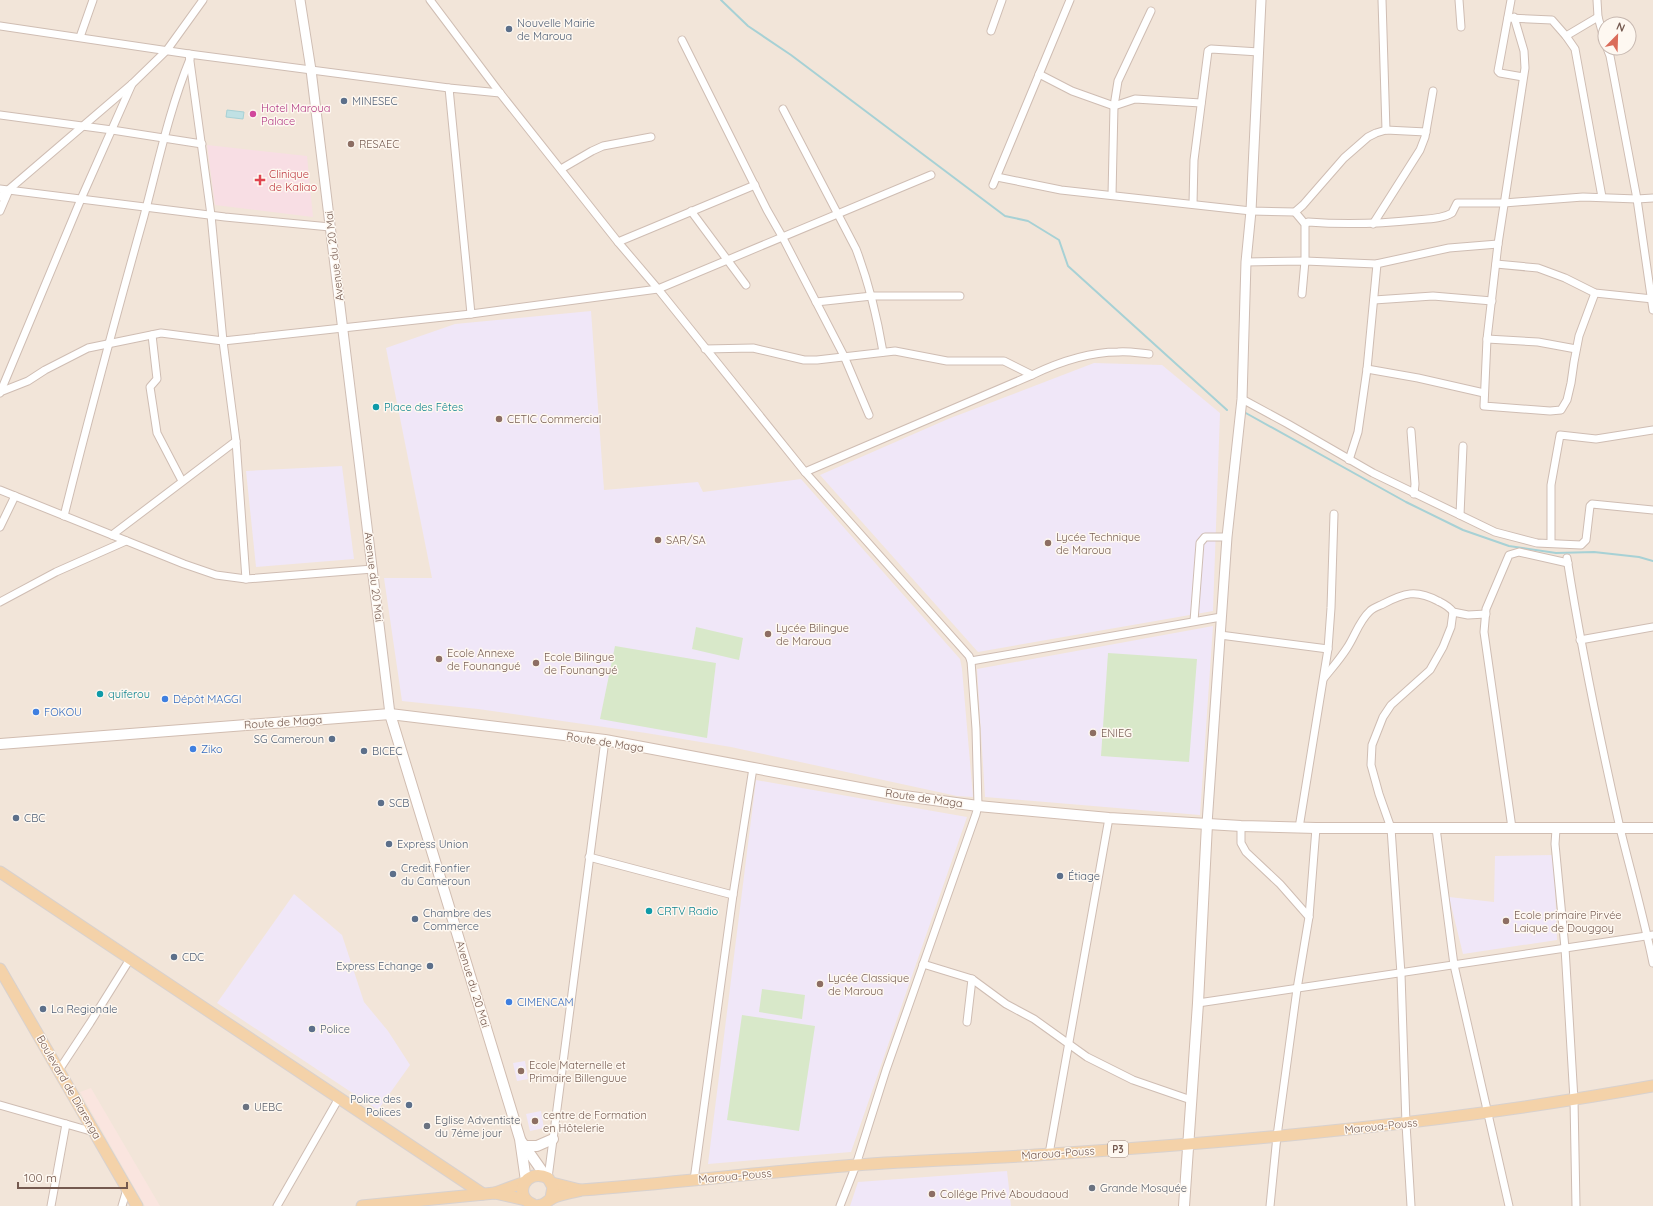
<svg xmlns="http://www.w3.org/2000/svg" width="1653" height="1206" font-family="Quicksand,sans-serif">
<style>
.residential{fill:#f2e5d9;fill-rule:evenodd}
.commercial{fill:#fae5df}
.education{fill:#f0e7f8}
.medical{fill:#f8dee4}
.green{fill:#d8e8c9}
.water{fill:#c0e1e4;stroke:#a7d1d5}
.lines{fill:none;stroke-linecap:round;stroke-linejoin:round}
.stream{stroke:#a7d1d5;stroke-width:2}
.minor-casing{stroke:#cfbdb3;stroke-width:9}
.tertiary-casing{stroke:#cfbdb3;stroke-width:11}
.secondary-casing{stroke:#d1bdb1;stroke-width:12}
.primary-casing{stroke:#d8d1ce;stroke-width:13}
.minor{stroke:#fff;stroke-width:7}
.tertiary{stroke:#fff;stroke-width:9}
.secondary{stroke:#fff;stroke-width:10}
.primary{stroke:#f4d2a9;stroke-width:11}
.service-dot{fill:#5c6f8a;stroke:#fef8f1;stroke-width:1.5}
.hotel-dot{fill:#d1479c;stroke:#fef8f1;stroke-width:1.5}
.education-dot{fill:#8d6e63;stroke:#fef8f1;stroke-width:1.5}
.health-dot{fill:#e0444e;stroke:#fef8f1;stroke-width:1.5}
.culture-dot{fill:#0f9aa8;stroke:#fef8f1;stroke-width:1.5}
.shop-dot{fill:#3f7fe0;stroke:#fef8f1;stroke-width:1.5}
.worship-dot{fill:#6b7280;stroke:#fef8f1;stroke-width:1.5}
.labels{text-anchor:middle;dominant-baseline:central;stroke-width:3;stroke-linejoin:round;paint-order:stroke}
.shield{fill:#fef8f1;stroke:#9d8980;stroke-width:1}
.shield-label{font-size:10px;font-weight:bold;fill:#74594f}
.service-label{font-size:11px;fill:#4e5e75;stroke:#fef8f1;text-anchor:start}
.hotel-label{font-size:11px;fill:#b23c85;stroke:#fef8f1;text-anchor:start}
.education-label{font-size:11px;fill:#785e54;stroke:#fef8f1;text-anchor:start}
.health-label{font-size:11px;fill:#be3a42;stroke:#fef8f1;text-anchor:start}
.street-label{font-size:11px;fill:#74594f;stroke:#fef8f1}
.culture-label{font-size:11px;fill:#0d838f;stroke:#fef8f1;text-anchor:start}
.shop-label{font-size:11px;fill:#366cbe;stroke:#fef8f1;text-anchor:start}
.worship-label{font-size:11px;fill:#5b616d;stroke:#fef8f1;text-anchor:start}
</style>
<rect width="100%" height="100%" fill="#fbf3ea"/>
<!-- residential -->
<path class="residential" d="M0,0H1653V1206H0ZM1605,24H1629V48H1605Z"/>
<!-- commercial -->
<polygon class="commercial" points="91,1088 160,1206 145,1206 80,1092"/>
<!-- education -->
<g class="education">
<polygon points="591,311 604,490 698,482 703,492 801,479 960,659 962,669 973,797 957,796 731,747 646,733 478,709 402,701 384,578 432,578 386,348 455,324"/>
<polygon points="1094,363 1162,365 1220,413 1213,611 978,652 820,475 948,419"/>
<polygon points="342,466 354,559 256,567 246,471"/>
<polygon points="1213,626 1200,815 985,797 977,669"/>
<polygon points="756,780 967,817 851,1152 708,1164"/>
<polygon points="1554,855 1557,940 1463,954 1449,897 1494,902 1495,856"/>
<polygon points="294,894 342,935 364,1002 388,1031 410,1065 378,1110 217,1003"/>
<polygon points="525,1061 528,1079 517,1081 513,1063"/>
<polygon points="541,1111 544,1128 530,1131 526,1114"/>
<polygon points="1007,1171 1011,1206 850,1206 858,1182"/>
</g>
<!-- medical -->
<polygon class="medical" points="207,145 307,156 313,217 215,205"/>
<!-- green -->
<g class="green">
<polygon points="696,627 743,638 739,660 692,649"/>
<polygon points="615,646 716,663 707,738 600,719"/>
<polygon points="1108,653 1197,659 1189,762 1101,756"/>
<polygon points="762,989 805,995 802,1019 759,1012"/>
<polygon points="742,1015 815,1026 799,1131 727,1120"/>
</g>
<!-- water -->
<polygon class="water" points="227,110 244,112 243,119 226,117"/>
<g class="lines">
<!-- stream -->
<g class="stream">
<polyline points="721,0 748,26 791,55 1005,216 1028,221 1059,240 1068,266 1227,410"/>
<polyline points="1244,412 1406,502 1463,530 1509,546 1556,553 1594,552 1639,557 1653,561"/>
</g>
<defs>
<g id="minor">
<polyline points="430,0 500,93 618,242 658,289 805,472 969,656 971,661 976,729 978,806 976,814 886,1070 856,1165 840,1206"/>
<polyline points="1382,0 1386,130"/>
<polyline points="1459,0 1461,27"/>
<polyline points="1511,0 1498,71 1500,73 1523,77"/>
<polyline points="1597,0 1598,17 1605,42"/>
<polyline points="1514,17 1524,51 1525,68 1498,244 1487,339 1484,406 1550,411 1561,410 1567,400 1571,383 1574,362 1579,336 1595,293"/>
<polyline points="1508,18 1552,20 1566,36 1575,49 1602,197"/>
<polyline points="0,26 189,54 449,88 500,93"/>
<polyline points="991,31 1002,0"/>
<polyline points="1566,36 1598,17"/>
<polyline points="80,37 93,0"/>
<polyline points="682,40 767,210 783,238 844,356 869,415"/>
<polyline points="1607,48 1610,56 1637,199 1653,310"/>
<polyline points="189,54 211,215 223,341 236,441 246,579"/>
<polyline points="1039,74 1072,91 1114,106 1135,99 1201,103"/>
<polyline points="449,88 471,314"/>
<path d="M783,109L856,249C869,283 877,317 883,352"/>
<polyline points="0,115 112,130 202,144"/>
<polyline points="561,169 592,151 603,146 651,137"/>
<polyline points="997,177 1061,190 1251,211 1295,212 1303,205 1344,158 1368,137 1376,133 1386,130 1426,132"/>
<polyline points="993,185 1070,0"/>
<polyline points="0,189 225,217 330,227"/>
<polyline points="1112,195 1114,106 1118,81 1151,11"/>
<polyline points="0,197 132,84 167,50 203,0"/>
<polyline points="1193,204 1194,160 1208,51 1211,49 1259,52"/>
<polyline points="0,211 9,190"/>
<polyline points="691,211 746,285"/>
<polyline points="1295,212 1305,224 1305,261 1302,294"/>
<path d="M1305,224L1308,222C1346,225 1378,224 1416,220C1427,219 1442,219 1452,213L1457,203H1504L1583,197L1637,199L1653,198"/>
<polyline points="1373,224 1420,150 1425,137 1433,91"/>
<polyline points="618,242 755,185"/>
<polyline points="1246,262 1305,261 1376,264 1449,248 1498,244"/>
<polyline points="1496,264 1538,268 1565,278 1595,293 1653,299"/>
<polyline points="1374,300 1433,296 1492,301"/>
<polyline points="816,302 872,296 960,296"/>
<polyline points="152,335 157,379 150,387 157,433 182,481"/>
<polyline points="1487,339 1538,342 1576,349"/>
<polyline points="705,349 753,348 804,360 817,360 895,351 947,361 1004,361 1032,375 805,472"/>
<polyline points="1367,369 1418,378 1484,393"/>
<path d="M1032,375C1059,362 1088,352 1118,352C1128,351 1138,353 1149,354"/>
<polyline points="0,392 28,381 45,370 88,348 161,333 223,341 471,314 658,289 931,175"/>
<polyline points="0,393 81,199 132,84"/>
<polyline points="1242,399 1288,424 1373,473 1495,532 1537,543 1581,545 1586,540 1590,506 1592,504 1653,510"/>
<polyline points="1411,431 1415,484 1414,494"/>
<polyline points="1349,460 1358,432 1367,369 1377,264"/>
<polyline points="0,490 184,564 216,575 246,579 373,569"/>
<polyline points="1460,515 1463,446"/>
<path d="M64,516C89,416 116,316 144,216C158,164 169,110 190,59"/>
<polyline points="0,527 15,496"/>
<polyline points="112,535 236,441"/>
<polyline points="1551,543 1551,485 1560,435 1596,439 1653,430"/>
<path d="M1567,558C1581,649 1600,739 1620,828C1631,873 1644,918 1653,963"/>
<polyline points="0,602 56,572 126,541"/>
<polyline points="1194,621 1200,543 1205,537 1227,537"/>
<polyline points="1220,635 1328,649"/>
<polyline points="1580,640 1653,627"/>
<polyline points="971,661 1221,617"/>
<path d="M1324,678C1332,668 1340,659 1347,648C1355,636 1359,621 1370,611C1373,608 1379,606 1383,604C1404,593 1416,589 1438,601C1444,604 1449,606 1453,612"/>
<polyline points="1241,826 1241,843 1246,852 1280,884 1309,917"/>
<polyline points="1299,828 1328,649 1331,608 1334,514"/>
<polyline points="1436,828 1454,965 1509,1206"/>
<polyline points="1512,828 1484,632 1486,609 1509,555 1519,552 1568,563"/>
<polyline points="1556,829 1555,844 1565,948 1574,1100 1576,1206"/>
<polyline points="589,857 733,895"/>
<polyline points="923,964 972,979 1006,1004 1034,1019 1087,1057 1133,1080 1191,1100"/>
<polyline points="1198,1003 1653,935"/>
<polyline points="967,1022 972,979"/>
<polyline points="59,1070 90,1023 130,959"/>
<polyline points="0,1105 94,1132"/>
<path d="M1049,1154C1068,1042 1090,930 1109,818"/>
<polyline points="548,1178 605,740"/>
<polyline points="694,1180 733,895 753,768"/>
<polyline points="51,1206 66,1124"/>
<polyline points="122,1206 127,1189"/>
<polyline points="277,1206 339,1098"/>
<polyline points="1270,1206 1277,1136 1297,989 1309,917 1316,828"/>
<polyline points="1411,1206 1406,1124 1401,974 1391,828 1379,794 1371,765 1372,745 1383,717 1391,705 1430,670 1443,647 1451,627 1453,612 1468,615 1486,614"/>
</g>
<g id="tertiary">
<polyline points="300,0 311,70 390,714"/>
<polyline points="1207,824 1227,537 1242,399 1246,262 1251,211 1261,0"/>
</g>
<g id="secondary">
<polyline points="390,714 520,1139 526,1181"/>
<polyline points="0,744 390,714 605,740 897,795 978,806 1109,818 1241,826 1316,828 1653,828"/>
<polyline points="521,1141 547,1178"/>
<polyline points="525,1146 537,1146 553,1139"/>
<polyline points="1184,1206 1198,1003 1207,824"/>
</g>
<g id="primary">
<polyline points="0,872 483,1194"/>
<polyline points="0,969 137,1206"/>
<polyline points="552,1183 580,1190"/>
<polyline points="495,1193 525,1182"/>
<path d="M551,1198L553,1187L548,1178C525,1167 513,1196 532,1204C534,1206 538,1206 541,1205C546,1204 547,1201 551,1199C559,1194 572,1193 581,1190C672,1183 764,1172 856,1165C921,1160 986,1159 1051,1154C1252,1141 1454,1122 1653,1086"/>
<polyline points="362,1206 495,1193 526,1200"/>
</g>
</defs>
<!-- minor casing -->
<use href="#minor" class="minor-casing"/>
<!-- tertiary casing -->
<use href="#tertiary" class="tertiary-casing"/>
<!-- secondary casing -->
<use href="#secondary" class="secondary-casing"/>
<!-- primary casing -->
<use href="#primary" class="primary-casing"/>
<!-- minor -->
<use href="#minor" class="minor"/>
<!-- tertiary -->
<use href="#tertiary" class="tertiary"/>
<!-- secondary -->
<use href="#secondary" class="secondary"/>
<!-- primary -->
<use href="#primary" class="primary"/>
</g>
<!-- markers -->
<g class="service-dot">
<circle cx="509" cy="29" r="4"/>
<circle cx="344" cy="101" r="4"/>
<circle cx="332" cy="739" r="4"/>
<circle cx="364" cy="751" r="4"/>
<circle cx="381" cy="803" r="4"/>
<circle cx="16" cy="818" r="4"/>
<circle cx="389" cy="844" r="4"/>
<circle cx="393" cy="874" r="4"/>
<circle cx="1060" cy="876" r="4"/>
<circle cx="415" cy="919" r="4"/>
<circle cx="174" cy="957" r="4"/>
<circle cx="430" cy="966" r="4"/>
<circle cx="43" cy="1009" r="4"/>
<circle cx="312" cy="1029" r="4"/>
<circle cx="409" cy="1105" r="4"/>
</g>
<circle class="hotel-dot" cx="253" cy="114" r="4"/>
<g class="education-dot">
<circle cx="351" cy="144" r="4"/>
<circle cx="499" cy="419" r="4"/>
<circle cx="658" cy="540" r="4"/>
<circle cx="1048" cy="543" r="4"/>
<circle cx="768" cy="634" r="4"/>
<circle cx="439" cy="659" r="4"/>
<circle cx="536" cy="663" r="4"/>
<circle cx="1093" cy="733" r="4"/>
<circle cx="1506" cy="921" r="4"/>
<circle cx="820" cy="984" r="4"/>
<circle cx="521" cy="1071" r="4"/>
<circle cx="535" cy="1121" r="4"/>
<circle cx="932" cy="1194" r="4"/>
</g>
<path class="health-dot" d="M258 174h4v4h4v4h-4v4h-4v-4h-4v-4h4z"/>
<g class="culture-dot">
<circle cx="376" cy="407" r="4"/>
<circle cx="100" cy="694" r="4"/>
<circle cx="649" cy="911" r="4"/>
</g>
<g class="shop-dot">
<circle cx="165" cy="699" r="4"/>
<circle cx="36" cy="712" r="4"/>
<circle cx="193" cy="749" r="4"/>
<circle cx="509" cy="1002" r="4"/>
</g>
<g class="worship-dot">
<circle cx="246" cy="1107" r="4"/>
<circle cx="427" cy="1126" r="4"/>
<circle cx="1092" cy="1188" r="4"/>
</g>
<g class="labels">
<!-- shield labels -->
<rect class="shield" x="1108" y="1141" width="20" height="16" rx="3"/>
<g class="shield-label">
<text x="1118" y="1149">P3</text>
</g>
<!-- service labels -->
<g class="service-label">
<text x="517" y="23">Nouvelle Mairie<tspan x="517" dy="13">de Maroua</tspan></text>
<text x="352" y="101">MINESEC</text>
<text x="324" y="739" text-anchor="end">SG Cameroun</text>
<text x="372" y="751">BICEC</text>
<text x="389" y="803">SCB</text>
<text x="24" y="818">CBC</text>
<text x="397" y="844">Express Union</text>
<text x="401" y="868">Credit Fonfier<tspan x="401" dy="13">du Cameroun</tspan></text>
<text x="1068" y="876">Étiage</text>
<text x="423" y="913">Chambre des<tspan x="423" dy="13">Commerce</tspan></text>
<text x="182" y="957">CDC</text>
<text x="422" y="966" text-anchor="end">Express Echange</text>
<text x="51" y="1009">La Regionale</text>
<text x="320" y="1029">Police</text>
<text x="401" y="1099" text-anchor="end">Police des<tspan x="401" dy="13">Polices</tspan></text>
</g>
<!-- hotel labels -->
<g class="hotel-label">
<text x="261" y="108">Hotel Maroua<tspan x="261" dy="13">Palace</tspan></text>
</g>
<!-- education labels -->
<g class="education-label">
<text x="359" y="144">RESAEC</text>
<text x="507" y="419">CETIC Commercial</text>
<text x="1056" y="537">Lycée Technique<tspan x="1056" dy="13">de Maroua</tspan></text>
<text x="666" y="540">SAR/SA</text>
<text x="776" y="628">Lycée Bilingue<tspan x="776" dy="13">de Maroua</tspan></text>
<text x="447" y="653">Ecole Annexe<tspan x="447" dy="13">de Founangué</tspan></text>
<text x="544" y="657">Ecole Bilingue<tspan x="544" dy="13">de Founangué</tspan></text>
<text x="1101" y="733">ENIEG</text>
<text x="1514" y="915">Ecole primaire Pirvée<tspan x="1514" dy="13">Laique de Douggoy</tspan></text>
<text x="828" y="978">Lycée Classique<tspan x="828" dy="13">de Maroua</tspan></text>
<text x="529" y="1065">Ecole Maternelle et<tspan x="529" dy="13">Primaire Billenguue</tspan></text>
<text x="543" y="1115">centre de Formation<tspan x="543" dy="13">en Hôtelerie</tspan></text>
<text x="940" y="1194">Collége Privé Aboudaoud</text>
</g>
<!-- health labels -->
<g class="health-label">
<text x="269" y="174">Clinique<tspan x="269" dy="13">de Kaliao</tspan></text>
</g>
<!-- street labels -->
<g class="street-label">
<text transform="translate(334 256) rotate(-97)">Avenue du 20 Mai</text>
<text transform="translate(374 577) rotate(83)">Avenue du 20 Mai</text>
<text transform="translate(283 722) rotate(-4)">Route de Maga</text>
<text transform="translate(605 742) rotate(9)">Route de Maga</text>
<text transform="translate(924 798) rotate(8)">Route de Maga</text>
<text transform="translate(473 984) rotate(73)">Avenue du 20 Mai</text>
<text transform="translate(69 1087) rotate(60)">Boulevard de Diarenga</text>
<text transform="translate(1381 1126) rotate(-6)">Maroua-Pouss</text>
<text transform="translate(1058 1153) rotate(-4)">Maroua-Pouss</text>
<text transform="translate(735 1176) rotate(-5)">Maroua-Pouss</text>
</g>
<!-- culture labels -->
<g class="culture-label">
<text x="384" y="407">Place des Fêtes</text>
<text x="108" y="694">quiferou</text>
<text x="657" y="911">CRTV Radio</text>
</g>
<!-- shop labels -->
<g class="shop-label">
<text x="173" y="699">Dépôt MAGGI</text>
<text x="44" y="712">FOKOU</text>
<text x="201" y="749">Ziko</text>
<text x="517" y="1002">CIMENCAM</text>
</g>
<!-- worship labels -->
<g class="worship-label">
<text x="254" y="1107">UEBC</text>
<text x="435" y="1120">Eglise Adventiste<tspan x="435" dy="13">du 7éme jour</tspan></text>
<text x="1100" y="1188">Grande Mosquée</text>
</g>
</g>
<!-- north arrow -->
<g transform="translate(1617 36) rotate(23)"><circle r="19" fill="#fef8f1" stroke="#c7b8b0"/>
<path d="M0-3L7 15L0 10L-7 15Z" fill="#da6c5a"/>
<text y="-6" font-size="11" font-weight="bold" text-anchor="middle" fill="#74594f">N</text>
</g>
<!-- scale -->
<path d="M18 1182v6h109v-6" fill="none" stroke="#74594f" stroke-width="2"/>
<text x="24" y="1182" font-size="12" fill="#74594f" stroke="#fef8f1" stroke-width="3" paint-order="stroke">100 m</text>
</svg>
